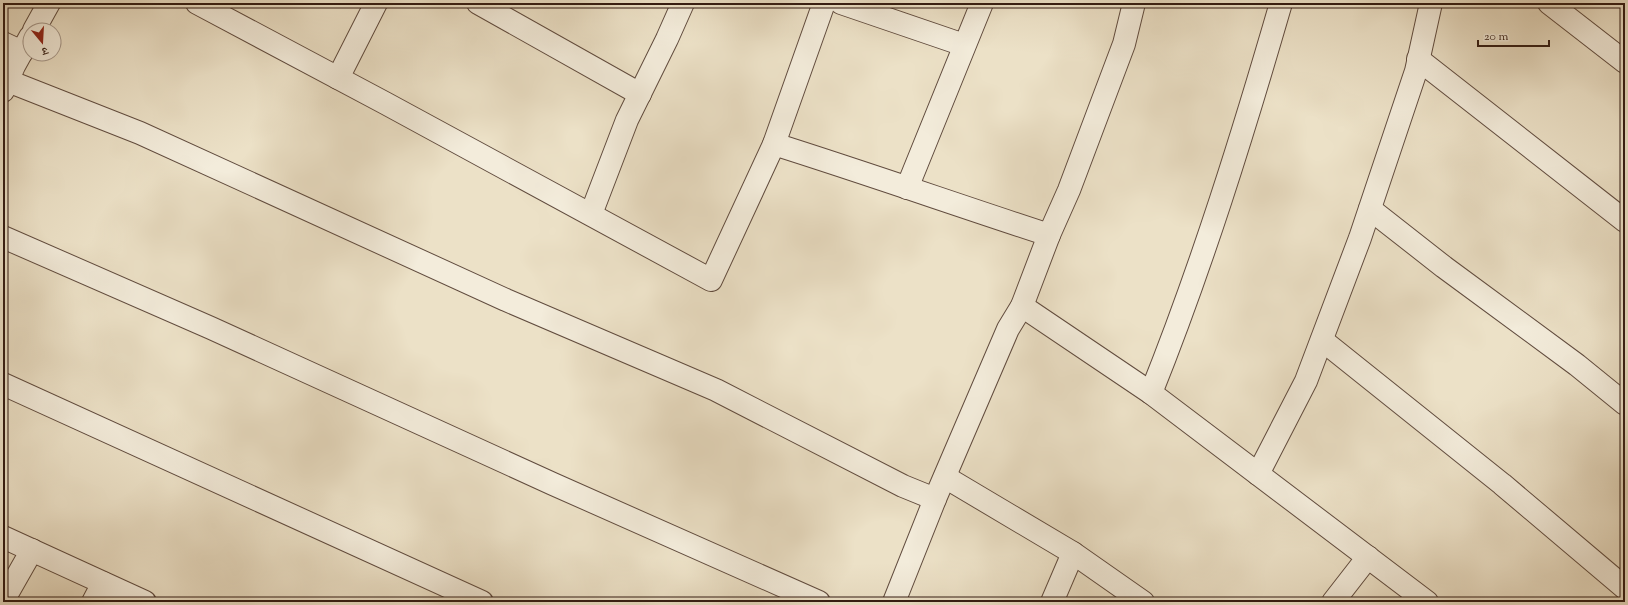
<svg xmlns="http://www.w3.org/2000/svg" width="1628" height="605" font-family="'Sorts Mill Goudy','Noto Serif Devanagari',serif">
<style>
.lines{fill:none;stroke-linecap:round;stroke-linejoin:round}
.minor-casing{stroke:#614c3f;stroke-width:24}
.minor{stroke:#f3ecdb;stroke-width:22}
</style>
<rect width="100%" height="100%" fill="#ece1c7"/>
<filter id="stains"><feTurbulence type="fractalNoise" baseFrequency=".005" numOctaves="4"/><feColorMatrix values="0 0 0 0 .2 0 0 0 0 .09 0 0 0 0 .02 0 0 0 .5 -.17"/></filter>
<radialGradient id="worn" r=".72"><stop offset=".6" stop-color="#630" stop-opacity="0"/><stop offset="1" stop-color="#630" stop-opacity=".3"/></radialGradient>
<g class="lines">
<defs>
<g id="minor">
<polyline points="197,3 385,103 711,280 774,144 824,3"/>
<polyline points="478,3 640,94"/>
<polyline points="841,3 964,45"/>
<polyline points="1549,3 1625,62"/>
<polyline points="34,30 49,3"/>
<polyline points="3,43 22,52"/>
<polyline points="1418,59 1625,221"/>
<polyline points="338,78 376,3"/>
<polyline points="8,81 140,133 506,300 716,390 903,486 935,499"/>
<polyline points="3,91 14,66 30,37"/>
<path d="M774,144C866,173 957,205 1049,235"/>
<polyline points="907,188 982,3"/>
<polyline points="1370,209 1444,267 1577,365 1625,404"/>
<polyline points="591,214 627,120 667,39 683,3"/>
<polyline points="3,237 211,328 553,484 819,602"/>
<polyline points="1022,306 1151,393 1427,602"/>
<polyline points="1322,340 1502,484 1625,588"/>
<polyline points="3,384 482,602"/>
<path d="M1151,393C1202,266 1243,134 1281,3"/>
<polyline points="1258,474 1306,381 1360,238 1416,71 1431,3"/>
<polyline points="945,477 1073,553 1143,602"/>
<polyline points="3,537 145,602"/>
<polyline points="3,601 32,550"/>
<polyline points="93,602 103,583"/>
<polyline points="894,602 935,499 1008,329 1022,306 1049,235 1069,190 1124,44 1134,3"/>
<polyline points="1052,602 1073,553"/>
<polyline points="1333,602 1368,557"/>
</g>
</defs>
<!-- minor casing -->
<use href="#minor" class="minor-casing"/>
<!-- minor -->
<use href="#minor" class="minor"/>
</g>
<!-- margin -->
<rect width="1628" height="605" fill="none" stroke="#ece1c7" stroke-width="16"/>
<rect x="4" y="4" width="1620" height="597" fill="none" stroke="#331b12" stroke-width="2"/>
<rect x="8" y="8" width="1612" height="589" fill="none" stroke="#331b12"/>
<!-- north arrow -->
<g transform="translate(42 42) rotate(162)"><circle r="19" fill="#f3ecdb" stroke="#a6988b"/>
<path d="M0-3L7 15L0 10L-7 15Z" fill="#8f2418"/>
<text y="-6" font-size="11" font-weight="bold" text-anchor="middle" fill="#331b12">उ</text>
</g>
<!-- scale -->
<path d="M1478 40v6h71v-6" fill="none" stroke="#331b12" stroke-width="2"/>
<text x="1484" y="40" font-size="12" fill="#331b12" stroke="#f3ecdb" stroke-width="3" paint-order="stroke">20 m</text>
<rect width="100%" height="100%" filter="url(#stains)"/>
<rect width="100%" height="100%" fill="url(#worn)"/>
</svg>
